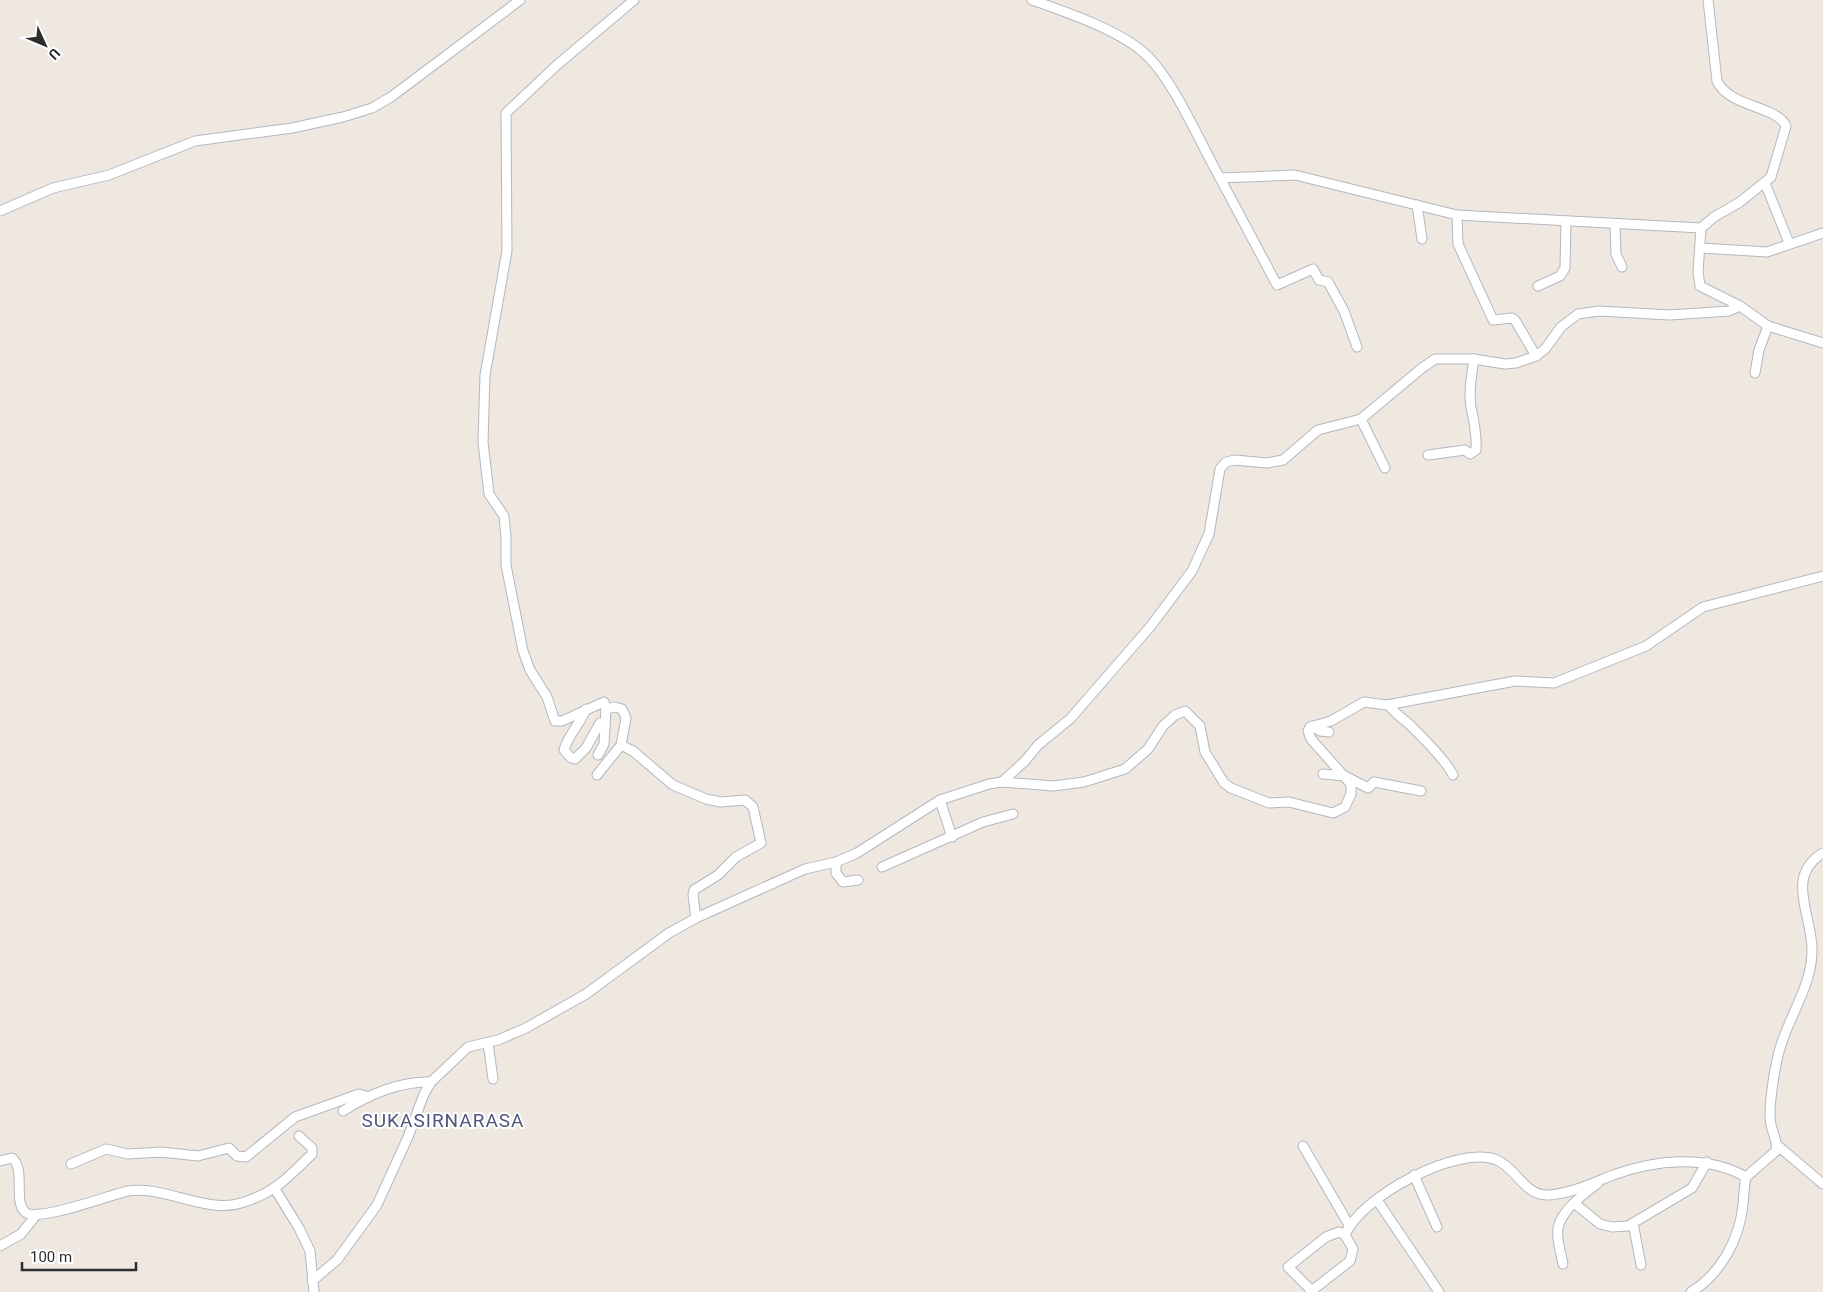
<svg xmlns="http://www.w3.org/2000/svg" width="1823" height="1292" font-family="Roboto,sans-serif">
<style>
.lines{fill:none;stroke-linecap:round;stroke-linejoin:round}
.minor-casing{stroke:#b4b7c0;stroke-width:11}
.minor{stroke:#fff;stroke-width:9}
.labels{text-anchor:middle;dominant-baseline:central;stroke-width:4;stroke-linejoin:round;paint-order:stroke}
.quarter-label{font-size:19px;letter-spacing:1px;fill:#4e567e;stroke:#fff}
</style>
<rect width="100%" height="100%" fill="#eee8e1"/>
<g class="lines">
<defs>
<g id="minor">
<polyline points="634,0 557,65 506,113 507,251 485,375 483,442 489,494 504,516 506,537 506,565 523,651 530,670 547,697 555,721 562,721 604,702 606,709 615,707 622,709 626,718 621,745 633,751 673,785 706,799 721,802 745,800 753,807 761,843 736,857 718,875 694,890 693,895 696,918"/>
<path d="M1032,0C1066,12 1116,29 1143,52C1172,76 1200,143 1220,178L1295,175L1457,215L1701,228L1714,217L1740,202L1771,177L1786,126C1776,105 1730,108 1717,81L1708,0"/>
<polyline points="1220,178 1277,285 1313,269 1319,280 1328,282 1344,311 1357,347"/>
<polyline points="1765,183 1789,243"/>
<polyline points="1417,205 1422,239"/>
<polyline points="0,211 53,188 109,175 195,141 292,128 343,117 372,108 391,97 520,0"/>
<polyline points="1457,215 1458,244 1493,320 1512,318 1515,320 1536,356"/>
<polyline points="1615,224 1616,254 1622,267"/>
<polyline points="1701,228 1698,272 1700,286 1740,306 1768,326 1823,343"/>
<polyline points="1701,248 1767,252 1823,233"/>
<polyline points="1538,286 1560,276 1565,268 1566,221"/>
<polyline points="1755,373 1759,350 1768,326"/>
<polyline points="1361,419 1385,468"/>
<path d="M1428,455L1465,450L1470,454L1476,450C1477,432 1474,423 1471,407C1468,391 1472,375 1474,359"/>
<path d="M1389,705C1394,713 1401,717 1409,724C1421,736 1446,760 1453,775"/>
<path d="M586,709C580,724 568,735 564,750L571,758L575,759L586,748L600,723L605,724"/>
<polyline points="1312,726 1320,731 1329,732"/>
<polyline points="598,755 604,744 606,709"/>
<polyline points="1323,774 1345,776 1368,788 1374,782 1421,791"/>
<polyline points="597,775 621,745"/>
<polyline points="1002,782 1025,761 1038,745 1070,719 1150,627 1192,571 1209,534 1220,469 1226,462 1235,460 1267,463 1283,460 1318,430 1361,419 1422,368 1435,359 1474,359 1505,364 1516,363 1536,356 1545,349 1561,327 1578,314 1599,311 1670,315 1729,311 1740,306"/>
<polyline points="940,800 952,837"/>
<polyline points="836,862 836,873 843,882 858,880"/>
<polyline points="882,867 983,822 1013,814"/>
<polyline points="488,1043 493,1079"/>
<path d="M343,1111C369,1094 401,1081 431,1082"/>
<polyline points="1777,1145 1823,1184"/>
<polyline points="1303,1146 1349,1225"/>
<path d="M0,1161L12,1158C26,1169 13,1201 25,1212C37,1223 109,1195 128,1191C163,1185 207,1214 241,1203C275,1193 287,1178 312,1154V1148L299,1136"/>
<polyline points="71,1164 106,1149 128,1154 161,1152 198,1156 229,1148 237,1156 246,1157 295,1117 359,1094 369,1097"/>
<polyline points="1414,1175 1437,1227"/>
<polyline points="275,1189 299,1228 310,1251 314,1292"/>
<polyline points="1377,1200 1439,1292"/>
<polyline points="1574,1203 1600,1224 1612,1227 1628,1226 1692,1188 1707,1162"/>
<polyline points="1633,1223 1641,1265"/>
<polyline points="0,1246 21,1234 37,1214"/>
<path d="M1563,1264C1561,1253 1556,1239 1558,1228C1562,1209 1584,1194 1598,1183"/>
<polyline points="312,1281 337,1260 377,1205 408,1137 424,1094 431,1082 468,1047 498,1040 526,1028 586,994 669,933 696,918 805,869 836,862 857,853 940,800 989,784 1002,782 1053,786 1084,782 1125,769 1148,749 1163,726 1175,715 1185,711 1200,726 1205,752 1224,783 1231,788 1269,803 1289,802 1333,813 1345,807 1351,794 1351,784 1311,739 1308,731 1310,727 1331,721 1364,702 1387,705 1515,681 1554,683 1646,646 1703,607 1823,576"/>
<polyline points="1312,1291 1288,1267 1326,1237 1339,1232 1345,1235"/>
<path d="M1310,1292L1350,1261L1353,1249L1345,1235C1360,1197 1458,1144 1497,1160C1516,1168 1525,1196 1548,1195C1570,1194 1593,1183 1613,1175C1655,1160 1706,1154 1746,1177"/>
<path d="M1691,1292C1721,1274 1740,1238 1743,1204C1744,1195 1744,1186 1746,1177L1776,1151C1778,1142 1773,1134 1771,1125C1769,1116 1770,1107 1771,1098C1773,1080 1776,1059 1782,1042C1792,1012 1812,983 1812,951C1813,917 1784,876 1823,853"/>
</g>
</defs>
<!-- minor casing -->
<use href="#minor" class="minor-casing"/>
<!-- minor -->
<use href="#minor" class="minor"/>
</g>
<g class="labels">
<!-- quarter labels -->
<g class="quarter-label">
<text x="443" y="1120">SUKASIRNARASA</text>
</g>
</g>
<!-- north arrow -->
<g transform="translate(45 45) rotate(134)" stroke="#ffffff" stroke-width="4" paint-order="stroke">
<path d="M0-4L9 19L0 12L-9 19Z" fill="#2d2d2d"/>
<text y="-8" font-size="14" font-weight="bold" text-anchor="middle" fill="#2d2d2d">U</text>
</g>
<!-- scale -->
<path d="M22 1262v8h114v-8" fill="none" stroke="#2d2d2d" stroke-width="2.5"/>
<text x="30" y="1262" font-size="15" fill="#2d2d2d" stroke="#ffffff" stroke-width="4" paint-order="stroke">100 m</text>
</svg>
